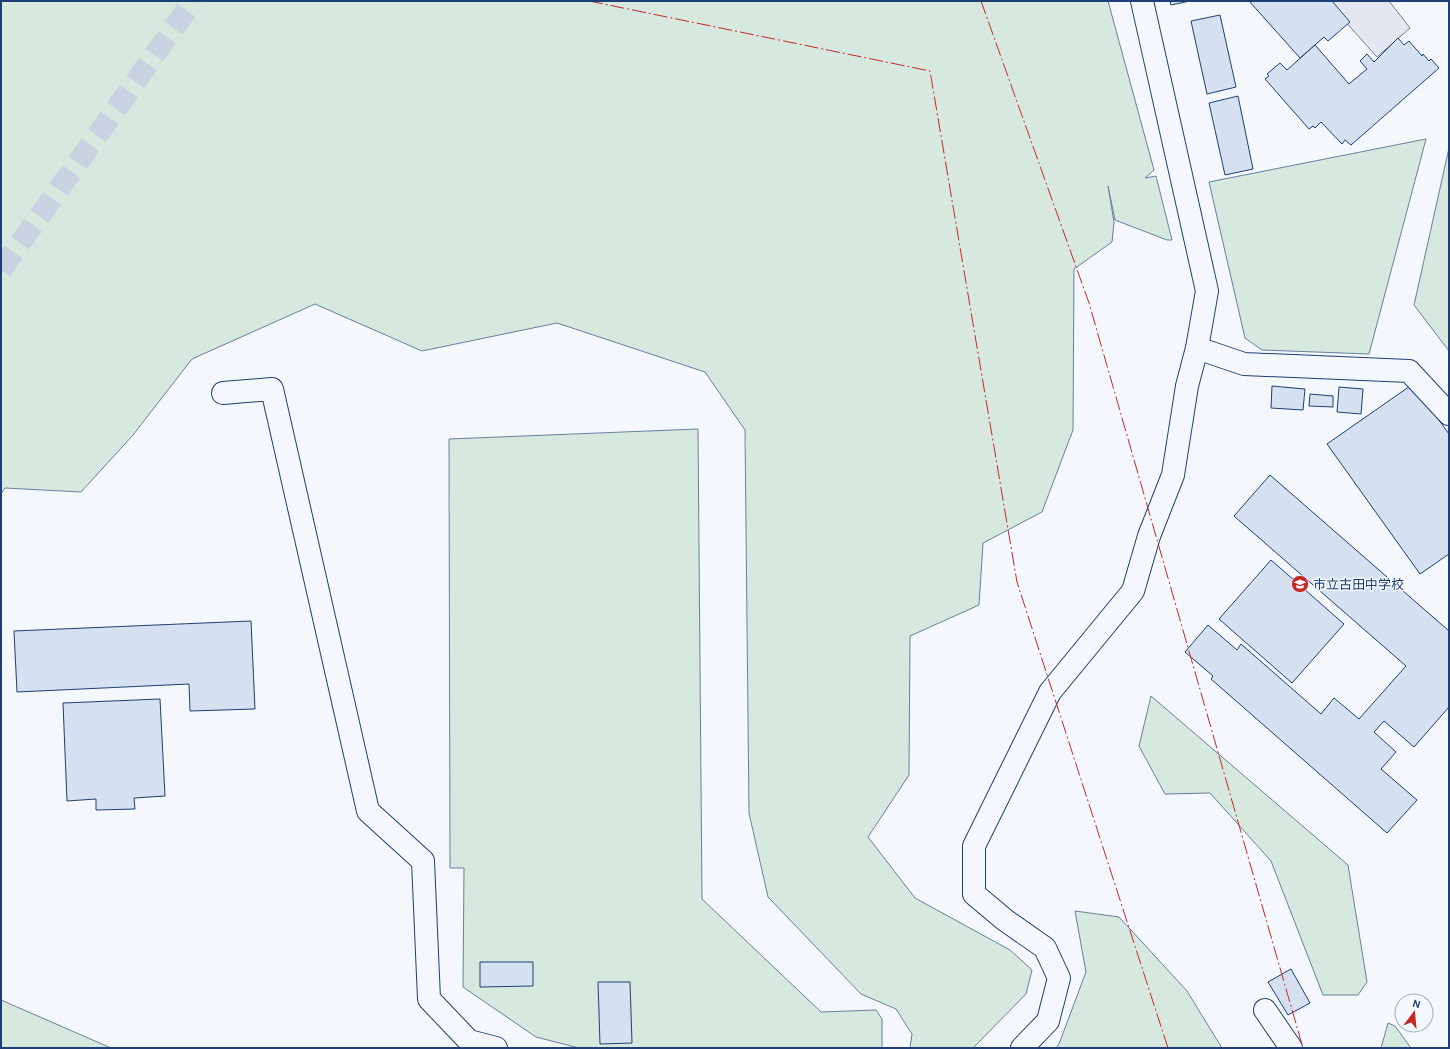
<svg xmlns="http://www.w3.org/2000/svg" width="1450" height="1049" font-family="Karla,'Noto Sans JP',sans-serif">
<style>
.green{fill:#d7e8df;stroke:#687fa3}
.parking{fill:#e3e8f0;stroke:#687fa3}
.building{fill:#d5e0f0;stroke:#1d3f73}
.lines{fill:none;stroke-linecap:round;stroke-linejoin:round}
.tertiary-tunnel{stroke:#c9d2e0;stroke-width:22;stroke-dasharray:22 11;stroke-linecap:butt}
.minor-casing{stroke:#1d3f73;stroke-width:24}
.minor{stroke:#f4f7fb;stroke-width:22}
.power{stroke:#c62828;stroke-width:1;stroke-dasharray:14 3 2 3;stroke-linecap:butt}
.labels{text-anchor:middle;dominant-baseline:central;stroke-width:3;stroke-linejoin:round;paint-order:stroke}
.poi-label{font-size:13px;fill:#1d3f73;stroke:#f4f7fb;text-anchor:start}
</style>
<rect width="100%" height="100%" fill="#f4f7fb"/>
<!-- green -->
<g class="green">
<polygon points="1,1 1108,1 1154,170 1145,178 1156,176 1172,240 1167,240 1115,220 1108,186 1114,222 1112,242 1074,269 1073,430 1042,512 983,543 979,605 910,636 909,775 868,837 915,898 1010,950 1032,970 1026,994 973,1048 910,1048 912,1034 896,1009 861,994 768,897 749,813 745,430 705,372 557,323 422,351 315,304 192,359 133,435 81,492 5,488 1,494"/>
<polygon points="1426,139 1369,354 1262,350 1245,338 1209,182"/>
<polygon points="1449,148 1449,351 1414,305"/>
<polygon points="698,429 702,899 821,1012 876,1010 882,1019 882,1048 579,1048 536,1037 463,987 464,868 450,868 449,439"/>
<polygon points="1151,696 1348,865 1367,982 1358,995 1323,995 1271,861 1210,793 1165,794 1139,746"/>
<polygon points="1075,911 1119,917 1187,991 1222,1048 1056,1048 1059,1044 1086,972"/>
<polygon points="1,1000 111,1048 1,1048"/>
<polygon points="1388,1023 1395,1026 1411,1048 1381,1048"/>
</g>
<!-- parking -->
<polygon class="parking" points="1327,1 1389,1 1410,28 1377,57"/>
<!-- building -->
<g class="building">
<polygon points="1170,1 1190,1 1171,5"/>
<polygon points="1249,1 1332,1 1350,22 1328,41 1324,37 1300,58"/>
<polygon points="1220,15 1236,87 1207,94 1191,21"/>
<polygon points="1398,38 1404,45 1409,41 1422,56 1423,54 1429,61 1431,59 1439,68 1351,145 1345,140 1342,144 1321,122 1315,128 1313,126 1309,129 1265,79 1269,76 1267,74 1280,63 1287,70 1315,45 1349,84 1367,69 1360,61 1367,54 1374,62"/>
<polygon points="1238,96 1253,169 1225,175 1209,103"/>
<polygon points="1413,384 1449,434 1449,554 1420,574 1327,444"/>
<polygon points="1272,386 1305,389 1303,410 1271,408"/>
<polygon points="1339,387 1363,389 1361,414 1337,412"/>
<polygon points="1310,394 1333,396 1333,407 1309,406"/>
<polygon points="1270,475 1449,631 1449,707 1414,747 1384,721 1374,732 1396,752 1381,769 1417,800 1387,833 1211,679 1213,676 1185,652 1208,625 1237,650 1241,644 1321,714 1334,698 1359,719 1406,666 1234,516"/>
<polygon points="1271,560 1344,624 1292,683 1219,619"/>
<polygon points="251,621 255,709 190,711 189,684 17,692 14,631"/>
<polygon points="160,699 165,796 134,798 135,809 96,810 96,799 67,801 63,703"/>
<polygon points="480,962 533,962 533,986 480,987"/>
<polygon points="1291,969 1310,1003 1288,1015 1268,982"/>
<polygon points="598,982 630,982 632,1043 600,1044"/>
</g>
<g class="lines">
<!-- tertiary-tunnel -->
<polyline class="tertiary-tunnel" points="1,270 193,1"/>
<defs>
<g id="minor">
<polyline points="1197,348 1244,364 1409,371 1449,414"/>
<polyline points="223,393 272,389 368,811 423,861 429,999 469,1041 496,1048"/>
<polyline points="1265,1010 1291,1048"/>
<polyline points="1022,1048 1048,1021 1059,978 1045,948 1005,920 974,894 974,846 1050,692 1133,591 1149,536 1173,475 1187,386 1197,348 1207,291 1142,1"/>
</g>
</defs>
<!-- minor casing -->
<use href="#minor" class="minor-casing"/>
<!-- minor -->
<use href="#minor" class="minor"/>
<!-- power -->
<g class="power">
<polyline points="589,1 930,71 1017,582 1168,1048"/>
<polyline points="981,1 1089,303 1303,1048"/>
</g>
</g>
<!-- icons -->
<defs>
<symbol id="school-disc" viewBox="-11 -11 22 22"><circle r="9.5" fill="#c62828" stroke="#f4f7fb"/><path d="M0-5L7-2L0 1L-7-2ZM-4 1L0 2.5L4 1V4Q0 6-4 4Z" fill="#fff"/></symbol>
</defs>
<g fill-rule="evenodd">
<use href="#school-disc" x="1290" y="574" width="20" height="20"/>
</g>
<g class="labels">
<!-- poi labels -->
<g class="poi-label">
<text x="1313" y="584">市立古田中学校</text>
</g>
</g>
<!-- border -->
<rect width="1450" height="1049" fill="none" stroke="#1d3f73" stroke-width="4"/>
<!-- north arrow -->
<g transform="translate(1414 1013) rotate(16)"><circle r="19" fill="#f4f7fb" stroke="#9eadc5"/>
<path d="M0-3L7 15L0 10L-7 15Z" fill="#c62828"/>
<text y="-6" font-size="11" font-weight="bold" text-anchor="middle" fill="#1d3f73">N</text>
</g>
</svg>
